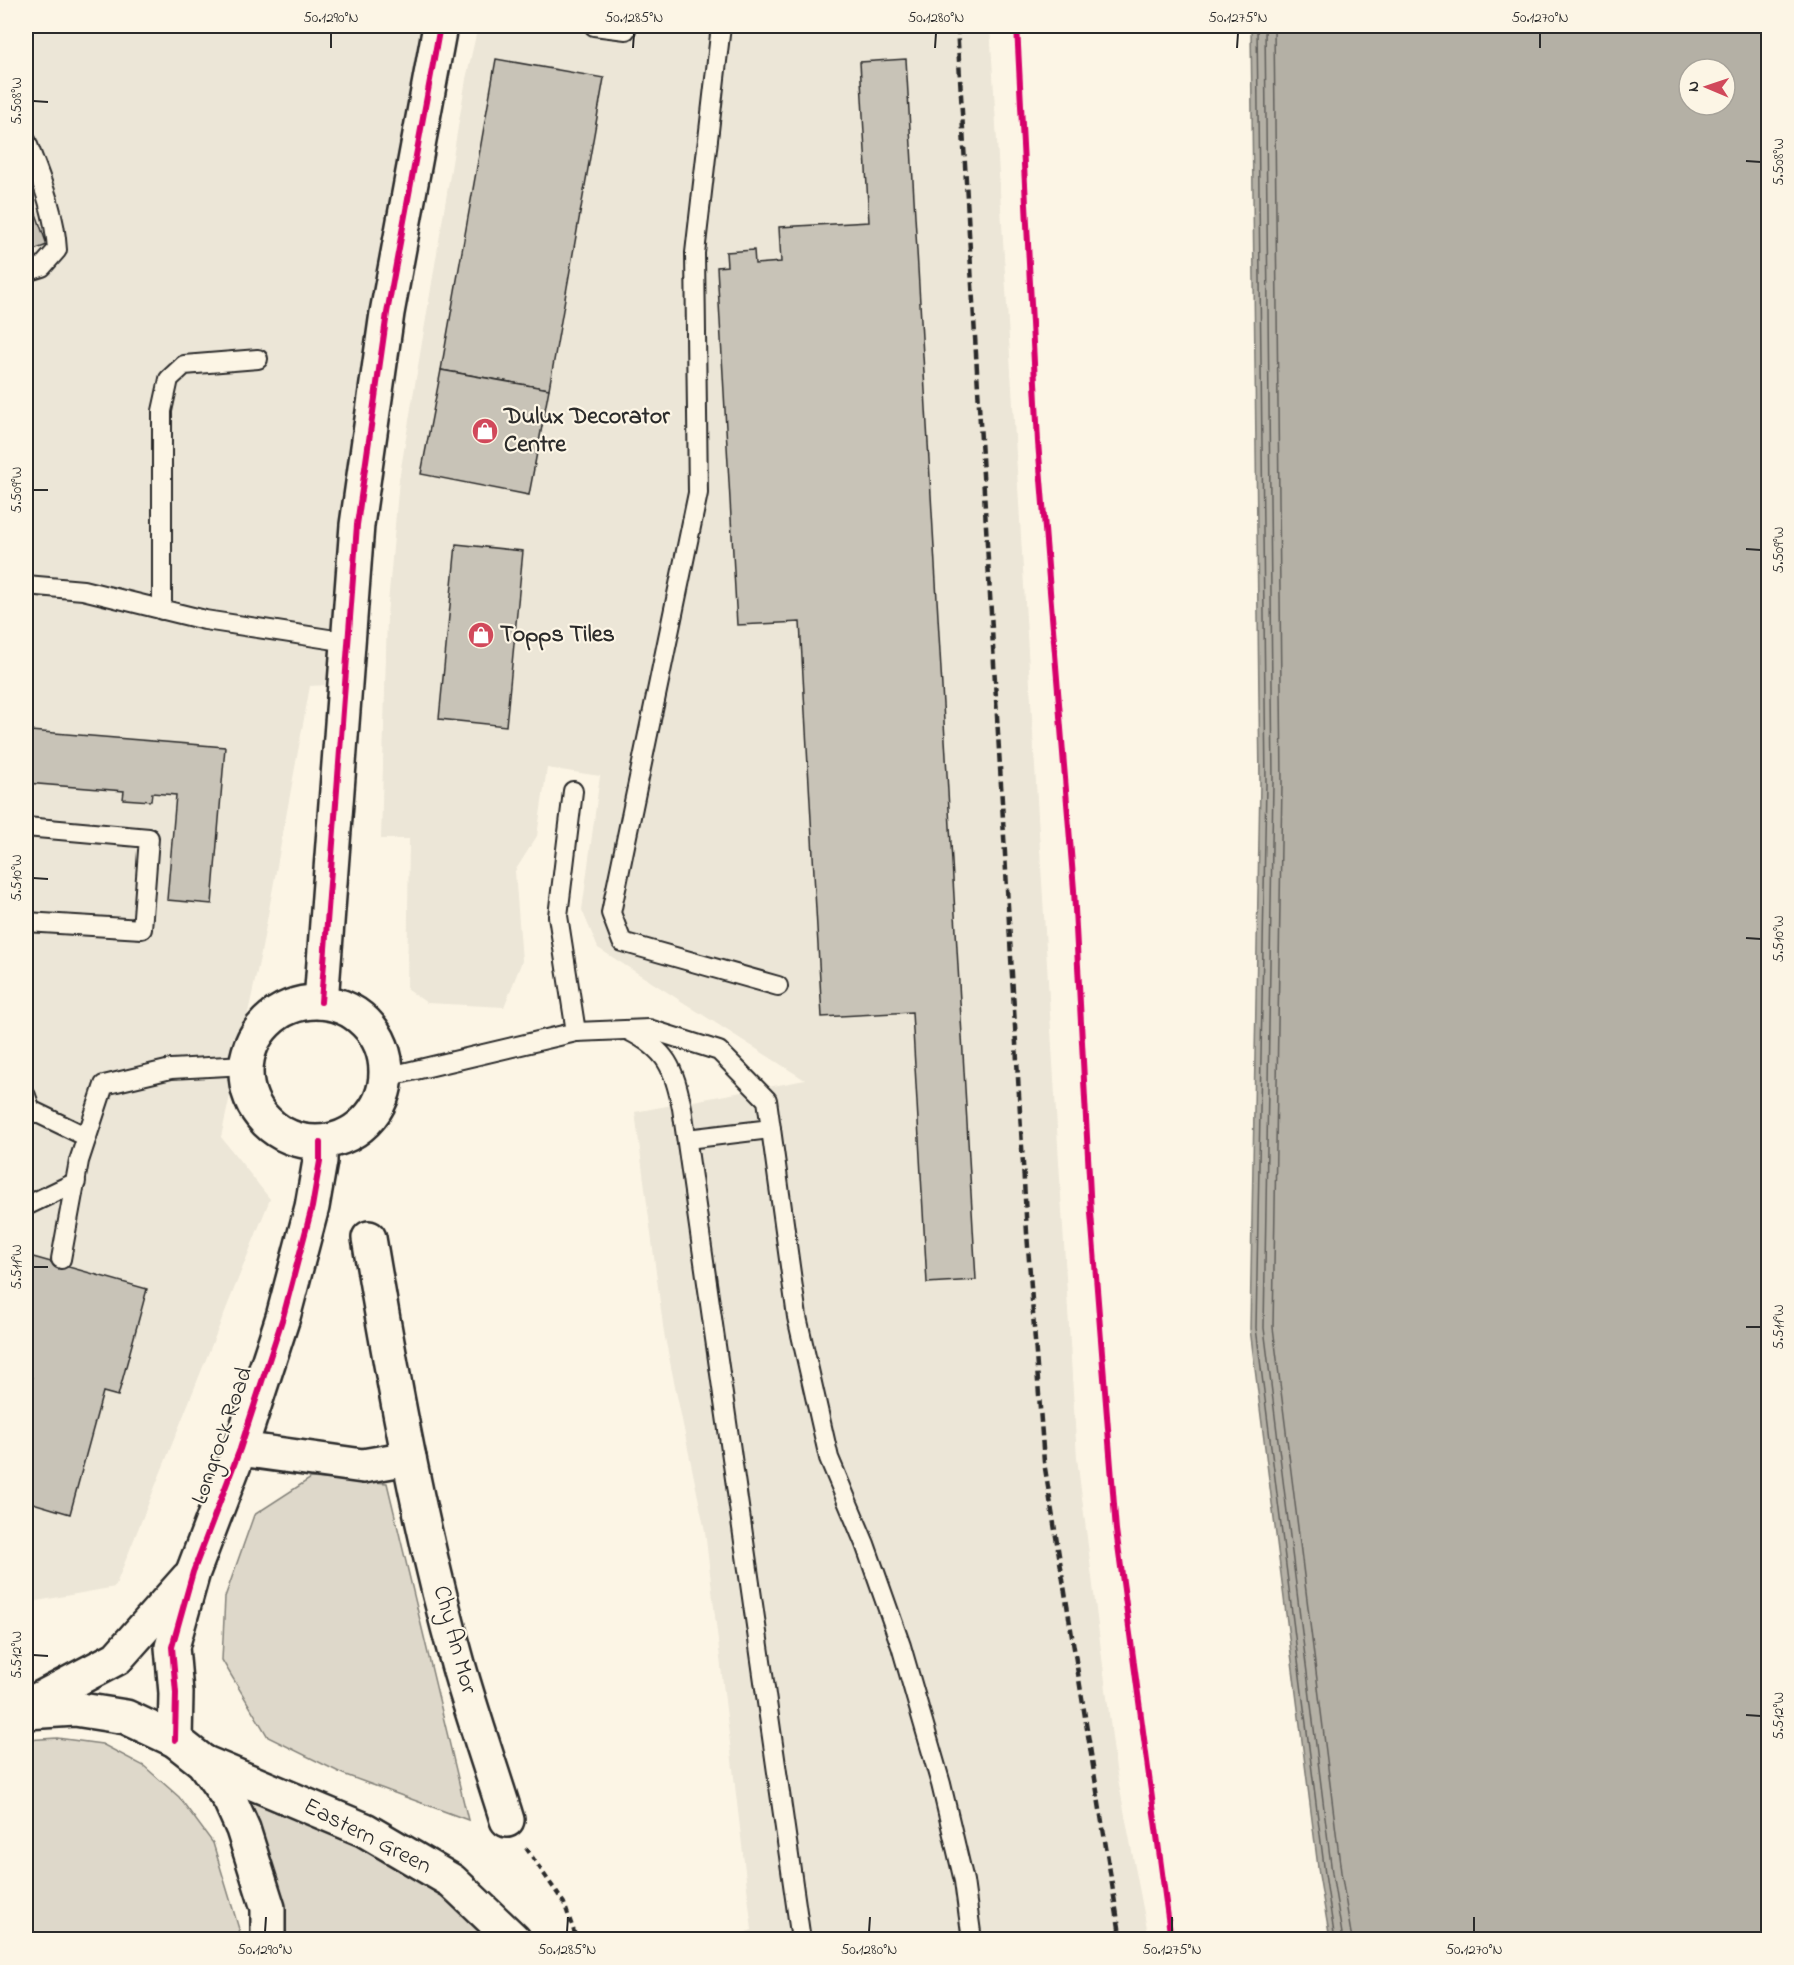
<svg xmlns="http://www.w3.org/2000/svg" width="1794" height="1965" font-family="'Indie Flower',sans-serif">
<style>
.built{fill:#ece6d7}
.green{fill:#ded8ca;stroke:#84827a;stroke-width:1.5}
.water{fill:#b4b0a5;stroke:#7d7b74;stroke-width:1.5;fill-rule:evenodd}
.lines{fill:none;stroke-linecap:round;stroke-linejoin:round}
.shore{stroke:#62605c;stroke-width:1.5}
.building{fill:#c8c3b7;stroke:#2b2b2b;stroke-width:1.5}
.service-casing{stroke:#2b2b2b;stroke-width:22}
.minor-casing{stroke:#2b2b2b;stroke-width:38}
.tertiary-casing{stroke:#2b2b2b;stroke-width:38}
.trunk-casing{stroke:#2b2b2b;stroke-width:38}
.path{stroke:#2b2b2b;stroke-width:4;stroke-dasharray:6 4.5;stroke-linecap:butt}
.service{stroke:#fcf5e5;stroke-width:18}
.minor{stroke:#fcf5e5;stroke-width:33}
.tertiary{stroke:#fcf5e5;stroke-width:33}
.trunk{stroke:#fcf5e5;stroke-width:33}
.rail{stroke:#2b2b2b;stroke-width:4.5;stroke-dasharray:9 4.5;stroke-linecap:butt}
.cycleway-casing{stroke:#fcf5e5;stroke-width:10}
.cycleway{stroke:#d6006c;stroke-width:6}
.ticks{fill:none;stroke:#2b2b2b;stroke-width:2}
.labels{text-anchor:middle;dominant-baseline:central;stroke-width:4.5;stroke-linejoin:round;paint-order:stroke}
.poi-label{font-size:24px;font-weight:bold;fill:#2b2b2b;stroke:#fcf5e5;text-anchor:start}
.street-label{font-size:24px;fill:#2b2b2b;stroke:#fcf5e5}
.neatline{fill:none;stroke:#2b2b2b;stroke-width:2}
.ticks-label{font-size:15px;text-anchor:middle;fill:#2b2b2b}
</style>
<rect width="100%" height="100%" fill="#fcf5e5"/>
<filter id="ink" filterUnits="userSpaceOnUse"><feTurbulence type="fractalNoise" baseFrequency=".0167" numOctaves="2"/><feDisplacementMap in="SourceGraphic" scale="12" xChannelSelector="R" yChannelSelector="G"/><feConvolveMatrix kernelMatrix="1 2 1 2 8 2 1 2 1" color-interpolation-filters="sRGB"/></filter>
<g filter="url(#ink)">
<!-- built -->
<g class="built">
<polygon points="26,26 444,26 343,684 310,686 261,953 221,1137 270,1199 115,1587 26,1603"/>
<polygon points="478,26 990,26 1077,1458 1116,1769 1149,1939 726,1939 752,1930 705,1531 664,1333 635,1112 805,1080 598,948 582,910 600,776 547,768 537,836 515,871 522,961 504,1007 427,1003 407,989 409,839 381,839 387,615 399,480 466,79"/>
</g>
<!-- green -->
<g class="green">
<polygon points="311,1478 387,1483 468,1820 343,1774 268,1737 222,1660 225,1597 254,1515"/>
<polygon points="57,1738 102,1744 144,1766 179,1797 213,1843 242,1939 26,1939 26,1740"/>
<polygon points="203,1762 365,1830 512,1939 268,1939"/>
</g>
<!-- water -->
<path class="water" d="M1251,26H1768V1939H1330L1319,1875L1250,1329L1260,783ZM1689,69H1725V105H1689Z"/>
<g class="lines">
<!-- shore -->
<g class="shore">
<polyline points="1257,26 1266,783 1256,1328 1325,1874 1335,1940"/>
<polyline points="1265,26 1273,783 1264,1328 1332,1873 1343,1940"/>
<polyline points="1274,26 1282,783 1273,1327 1341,1872 1352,1940"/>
</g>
</g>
<!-- building -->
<g class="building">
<polygon points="496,59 604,78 549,389 441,370"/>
<polygon points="906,59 976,1280 927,1283 912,1012 822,1017 800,622 737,625 717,267 727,266 726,252 754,250 755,264 781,262 779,227 869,222 860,62"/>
<polygon points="26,185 47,245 26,253"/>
<polygon points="441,370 549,389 529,495 421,474"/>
<polygon points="456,544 523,551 506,726 439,719"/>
<polygon points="30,731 225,747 212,904 167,900 176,795 152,793 151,801 123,799 124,791 26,783"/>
<polygon points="26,1255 147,1289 118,1396 103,1392 70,1514 26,1501 26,1404 32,1378 26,1376"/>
</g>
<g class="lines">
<defs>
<g id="service">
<polyline points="594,26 626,30"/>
<polyline points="721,26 695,253 698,493 611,913 622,942 778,986"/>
<path d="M26,140C40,177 55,211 57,250L42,267L26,272"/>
<polyline points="26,585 83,590 205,620 348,642"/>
<polyline points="162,610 162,411 169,379 184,365 258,359"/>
<polyline points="573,791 558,916 576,1032"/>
<polyline points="26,827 149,838 142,929 26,922"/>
<path d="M629,1031C667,1050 674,1068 682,1108L801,1940"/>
<polyline points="386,1077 576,1032 649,1029 719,1051 767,1100 797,1317 829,1458 865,1544 901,1646 941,1784 964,1881 972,1940"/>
<polyline points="26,1096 31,1110 87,1137"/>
<polyline points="687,1139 771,1129"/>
<polyline points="26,1206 76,1182"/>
<polyline points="61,1259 79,1161 104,1085 171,1069 246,1065"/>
</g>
<g id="minor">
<path d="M369,1238C393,1381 419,1525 458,1664C473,1717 491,1768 507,1820"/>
<polyline points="240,1449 363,1466 409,1458"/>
</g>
<g id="tertiary">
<polyline points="321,1002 357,525 387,313 440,26"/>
<circle cx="316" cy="1072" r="70"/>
<polyline points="26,1706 117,1658 188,1578"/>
<polyline points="175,1740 176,1693 172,1647 193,1572 240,1449 283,1317 312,1207 320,1161 320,1143"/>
</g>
<g id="trunk">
<polyline points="26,1712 75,1709 126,1717 175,1740 203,1762 230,1800 243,1829 268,1908 268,1940"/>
<polyline points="203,1762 365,1830 452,1881 514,1940"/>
</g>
</defs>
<!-- service casing -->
<use href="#service" class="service-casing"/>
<!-- minor casing -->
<use href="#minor" class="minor-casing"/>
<!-- tertiary casing -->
<use href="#tertiary" class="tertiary-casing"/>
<!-- trunk casing -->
<use href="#trunk" class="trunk-casing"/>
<!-- path -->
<polyline class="path" points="526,1848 564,1903 577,1940"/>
<!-- service -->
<use href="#service" class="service"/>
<!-- minor -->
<use href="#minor" class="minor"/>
<!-- tertiary -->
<use href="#tertiary" class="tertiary"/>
<!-- trunk -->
<use href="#trunk" class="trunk"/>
<!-- rail -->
<polyline class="rail" points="957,26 1027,1233 1044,1462 1121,1940"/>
<defs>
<g id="cycleway">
<polyline points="1017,26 1038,442 1074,890 1091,1213 1116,1530 1171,1940"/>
<polyline points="321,1002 357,525 387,313 440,26"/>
<polyline points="175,1740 176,1693 172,1647 193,1572 240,1449 283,1317 312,1207 320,1161 320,1143"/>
</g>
</defs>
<!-- cycleway casing -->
<use href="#cycleway" class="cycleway-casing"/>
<!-- cycleway -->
<use href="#cycleway" class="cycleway"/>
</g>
</g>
<!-- ticks -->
<path class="ticks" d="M331,48V33M633,48L634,33M935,48L936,33M1237,48L1238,33M1540,48V33M33,101L48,102M1746,161L1761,162M33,490H48M1746,549L1761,550M33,878L48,879M1746,938L1761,939M33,1267H48M1746,1327H1761M33,1655L48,1656M1746,1715L1761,1716M265,1932L266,1917M567,1932L568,1917M869,1932L870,1917M1172,1932V1917M1474,1932V1917"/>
<!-- icons -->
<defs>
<symbol id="shop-disc" viewBox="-11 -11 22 22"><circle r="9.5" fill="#d1495b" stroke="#fcf5e5"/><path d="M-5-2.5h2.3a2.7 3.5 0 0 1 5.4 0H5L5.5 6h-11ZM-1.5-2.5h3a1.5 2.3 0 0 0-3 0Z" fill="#fff"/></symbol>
</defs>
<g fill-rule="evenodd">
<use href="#shop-disc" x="470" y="416" width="30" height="30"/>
<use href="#shop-disc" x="466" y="620" width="30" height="30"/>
</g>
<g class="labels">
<!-- poi labels -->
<g class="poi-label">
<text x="504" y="417">Dulux Decorator<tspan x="504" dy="28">Centre</tspan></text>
<text x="500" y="635">Topps Tiles</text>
</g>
<!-- street labels -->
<g class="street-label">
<text transform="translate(223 1436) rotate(-71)">Longrock Road</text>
<text transform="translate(454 1640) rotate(75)">Chy An Mor</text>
<text transform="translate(367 1837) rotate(27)">Eastern Green</text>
</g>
</g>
<!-- margin -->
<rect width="1794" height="1965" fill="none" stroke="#fcf5e5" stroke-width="66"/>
<!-- north arrow -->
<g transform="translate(1707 87) rotate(272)"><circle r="28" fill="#fcf5e5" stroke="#a8a49b" stroke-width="1.5"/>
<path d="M0-4.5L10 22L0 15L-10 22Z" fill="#d1495b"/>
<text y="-9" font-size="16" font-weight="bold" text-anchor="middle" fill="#2b2b2b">N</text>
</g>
<rect x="33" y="33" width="1728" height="1899" class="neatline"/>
<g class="ticks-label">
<text x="331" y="22">50.1290°N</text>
<text x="634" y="22">50.1285°N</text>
<text x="936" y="22">50.1280°N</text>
<text x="1238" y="22">50.1275°N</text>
<text x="1540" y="22">50.1270°N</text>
<text transform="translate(16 101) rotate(-90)" y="5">5.508°W</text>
<text transform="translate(1778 162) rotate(-90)" y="5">5.508°W</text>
<text transform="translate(16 490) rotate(-90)" y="5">5.509°W</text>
<text transform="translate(1778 550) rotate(-90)" y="5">5.509°W</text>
<text transform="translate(16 878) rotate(-90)" y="5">5.510°W</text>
<text transform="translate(1778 939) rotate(-90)" y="5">5.510°W</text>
<text transform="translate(16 1267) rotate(-90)" y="5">5.511°W</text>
<text transform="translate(1778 1327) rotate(-90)" y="5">5.511°W</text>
<text transform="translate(16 1655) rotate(-90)" y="5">5.512°W</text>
<text transform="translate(1778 1716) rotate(-90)" y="5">5.512°W</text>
<text x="265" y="1954">50.1290°N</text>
<text x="567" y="1954">50.1285°N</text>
<text x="869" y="1954">50.1280°N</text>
<text x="1172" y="1954">50.1275°N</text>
<text x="1474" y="1954">50.1270°N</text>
</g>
</svg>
